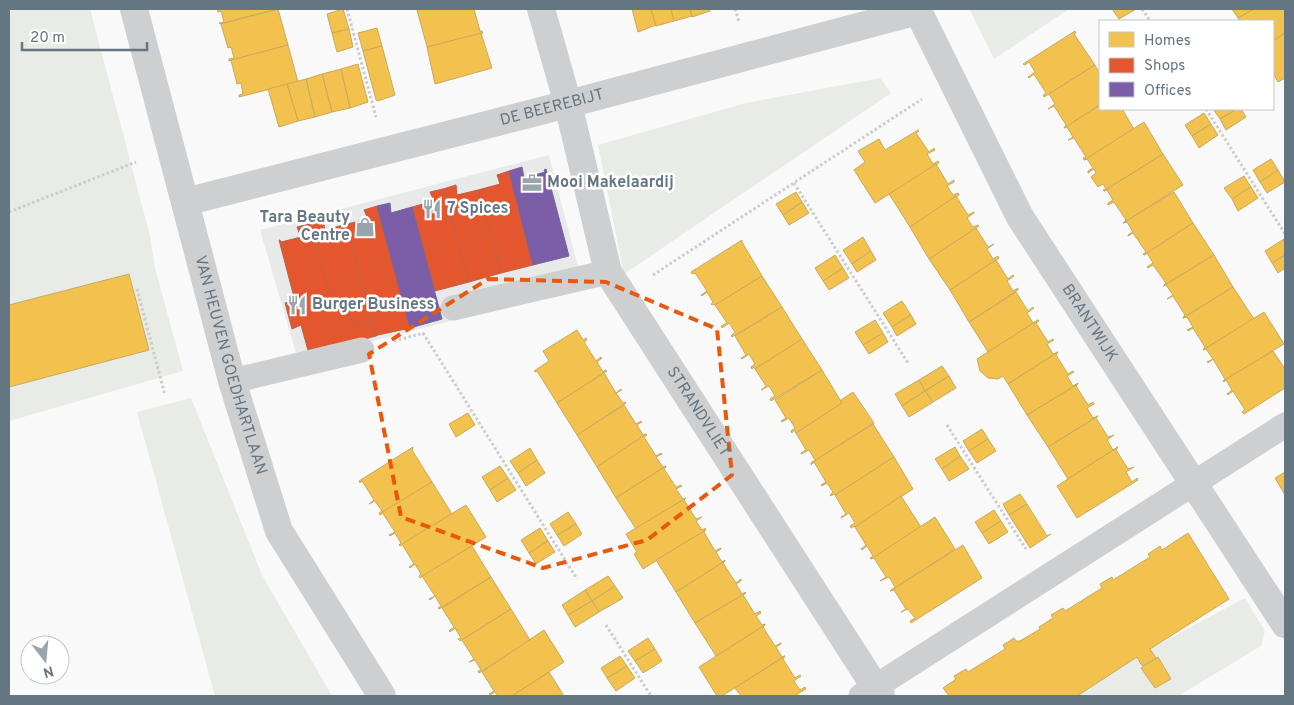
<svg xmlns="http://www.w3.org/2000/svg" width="1294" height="705" font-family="Overpass,sans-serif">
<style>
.built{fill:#e8e9e9}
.green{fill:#e8ebe6}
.homes{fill:#f2c14e;stroke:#c8aa5e}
.shops{fill:#e4572e;stroke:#be6048}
.offices{fill:#7b5ea7;stroke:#74659c}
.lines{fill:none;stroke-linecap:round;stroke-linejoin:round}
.path{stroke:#cbcccd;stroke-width:3;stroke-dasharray:2.5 2.5;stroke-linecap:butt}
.service{stroke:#cecfd0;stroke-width:25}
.minor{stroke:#cecfd0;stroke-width:28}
.marked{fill:none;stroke:#e8590c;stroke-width:4;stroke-dasharray:10 6;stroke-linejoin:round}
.labels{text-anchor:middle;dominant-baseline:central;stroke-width:5;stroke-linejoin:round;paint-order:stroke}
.street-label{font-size:16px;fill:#657683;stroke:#fff}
.poi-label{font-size:16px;font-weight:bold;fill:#657683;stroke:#fff;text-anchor:start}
</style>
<rect width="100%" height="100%" fill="#f9f9f9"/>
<!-- built -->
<polygon class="built" points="549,155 583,287 298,360 260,230"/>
<!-- green -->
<g class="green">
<polygon points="9,9 90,9 150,236 155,268 183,371 9,421"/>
<polygon points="974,9 1069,9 994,59 970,10"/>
<polygon points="880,78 891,93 624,274 598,145 746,103"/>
<polygon points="191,398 262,575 332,696 215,696 137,412"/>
<polygon points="1245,598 1265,631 1261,646 1178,696 1077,696 1137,657 1141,668 1155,688 1171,678 1150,649"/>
</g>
<!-- homes -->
<g class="homes">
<polygon points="217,9 277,9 220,24 219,23 224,22 221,11 218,12"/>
<polygon points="278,9 288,45 229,61 229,59 234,58 231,47 228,48 221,24"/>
<polygon points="343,9 349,29 332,33 327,14"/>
<polygon points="424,9 474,9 480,31 482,31 483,33 427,47 417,10"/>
<polygon points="632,9 651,9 656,25 638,32"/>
<polygon points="651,9 671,9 674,21 656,26"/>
<polygon points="671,9 690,9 692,16 674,21"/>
<polygon points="690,9 710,9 710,11 692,17"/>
<polygon points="1112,9 1136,9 1119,19"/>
<polygon points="1232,9 1254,9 1238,18"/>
<polygon points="1254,9 1285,9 1285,33 1273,41 1273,21 1240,21 1238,18"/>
<polygon points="377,28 382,46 363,51 358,33"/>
<polygon points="349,29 353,47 337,52 332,33"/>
<polygon points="1075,31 1076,33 1074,34 1095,65 1044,97 1043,95 1046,93 1034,74 1029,78 1028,77 1035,72 1029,62 1025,65 1023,64"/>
<polygon points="481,33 492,68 435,84 427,47"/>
<polygon points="1285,33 1285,78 1278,82 1273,73 1273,41"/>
<polygon points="288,45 298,82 239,97 239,95 243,94 241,83 237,84 231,60"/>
<polygon points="382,46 395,95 378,101 376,100 363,51"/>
<polygon points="358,64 368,102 350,108 341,69"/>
<polygon points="1095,65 1100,75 1100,105 1064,128 1066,125 1054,106 1048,109 1055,104 1049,94"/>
<polygon points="341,69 350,108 332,112 322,74"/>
<polygon points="322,74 332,112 315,117 306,79"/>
<polygon points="306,79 315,117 298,121 287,84"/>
<polygon points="287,84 298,121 279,127 268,89"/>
<polygon points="1100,105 1100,109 1122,109 1134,129 1084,160 1083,158 1086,157 1074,138 1068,140 1073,137 1067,127 1064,128"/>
<polygon points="1213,109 1237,109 1220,119"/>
<polygon points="1237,109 1241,109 1246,117 1226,130 1220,119"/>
<polygon points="1204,113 1211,124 1192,136 1185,125"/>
<polygon points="1144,122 1163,154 1104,191 1103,190 1106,189 1103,184 1098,187 1091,177 1096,173 1094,169 1088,173 1088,171 1093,168 1087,159 1084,160"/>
<polygon points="1211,124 1218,135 1199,148 1192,136"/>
<polygon points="918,130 919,131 916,133 929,152 934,148 935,150 927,154 933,164 938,161 939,163 875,203 854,170 865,162 858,151 879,139 885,150"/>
<polygon points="1163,154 1183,185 1123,223 1126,220 1114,202 1108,205 1108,203 1113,200 1107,190 1104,191"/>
<polygon points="1271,159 1278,170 1260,182 1253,170"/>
<polygon points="936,164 948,184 954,180 954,182 947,186 953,195 958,193 959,195 910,227 889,194"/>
<polygon points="1278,170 1285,182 1267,193 1260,182"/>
<polygon points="1244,176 1251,187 1232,199 1224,188"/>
<polygon points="1251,187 1258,198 1238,211 1232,199"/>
<polygon points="796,192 802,202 783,215 776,204"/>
<polygon points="1174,192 1193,223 1144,255 1143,254 1146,252 1133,233 1128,236 1128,235 1133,232 1127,222 1123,223"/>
<polygon points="956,196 968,215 974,212 974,213 967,218 973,227 978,225 979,226 929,259 910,227"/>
<polygon points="802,202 809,213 789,225 783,215"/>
<polygon points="1193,223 1214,255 1163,286 1166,283 1153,265 1148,268 1147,267 1153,263 1147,253 1144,255"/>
<polygon points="976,228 988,247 994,244 987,249 993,259 998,256 999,258 950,290 929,259"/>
<polygon points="863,237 871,251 852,264 843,250"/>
<polygon points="1284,239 1285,255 1272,263 1265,251"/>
<polygon points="742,240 742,242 762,276 715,305 714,304 712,305 711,304 713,302 707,292 702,296 701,295 707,291 695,273 692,274 691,272"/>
<polygon points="871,251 876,260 857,272 852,264"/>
<polygon points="835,255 843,268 823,281 815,268"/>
<polygon points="1214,255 1233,287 1183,318 1183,317 1185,315 1173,296 1167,299 1173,295 1166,285 1163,286"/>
<polygon points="1285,255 1285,268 1278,273 1272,263"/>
<polygon points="996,260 1008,279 1013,275 1014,276 1007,281 1013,291 1018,288 1018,290 969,322 950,290"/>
<polygon points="843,268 849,278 829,290 823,281"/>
<polygon points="129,274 149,350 9,387 9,305"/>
<polygon points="762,276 782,307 732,337 731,336 735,332 729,323 722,328 721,326 727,323 715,305"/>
<polygon points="1233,287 1254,319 1203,350 1205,347 1193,328 1188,331 1187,330 1193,327 1187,317 1183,318"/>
<polygon points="1016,292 1028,311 1033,307 1034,308 1027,313 1033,323 1038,320 988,352 969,322"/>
<polygon points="902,301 911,315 892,327 883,313"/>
<polygon points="782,307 802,339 755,369 754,367 752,369 751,367 755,364 749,354 742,359 741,358 746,355 735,336"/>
<polygon points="1264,312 1284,344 1223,381 1225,379 1213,359 1208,363 1207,362 1213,359 1206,349 1203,350"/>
<polygon points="911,315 916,324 897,336 892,327"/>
<polygon points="875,320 883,333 863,345 855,332"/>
<polygon points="1038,320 1039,321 1036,323 1048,342 1053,339 1054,340 1047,344 1053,354 1058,352 1008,384 1003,376 998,379 988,378 980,371 977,359"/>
<polygon points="577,330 583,340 586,338 587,340 584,342 596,361 601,357 602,358 597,362 603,372 605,370 607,371 557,403 537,371 536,372 534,371 549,361 543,351"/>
<polygon points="883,333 888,342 869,354 863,345"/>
<polygon points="802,339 822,370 771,401 770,399 775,396 769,386 761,390 766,386 755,369"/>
<polygon points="1273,351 1285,369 1285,388 1244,414 1242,412 1245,410 1233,391 1228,395 1227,394 1232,390 1226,380 1224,382 1223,381"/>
<polygon points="1058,352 1056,355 1068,374 1073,371 1074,372 1067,376 1073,386 1078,383 1078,384 1027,415 1008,384"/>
<polygon points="942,366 949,376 925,391 919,380"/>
<polygon points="822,370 842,403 796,433 794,430 792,433 791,431 795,428 789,418 782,422 781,421 786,418 775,400"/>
<polygon points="604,373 616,393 621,389 622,390 616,393 623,403 625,402 626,403 577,435 557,403"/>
<polygon points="949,376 956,388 933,402 925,391"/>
<polygon points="919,380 925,391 902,406 895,394"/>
<polygon points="1078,384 1076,386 1088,405 1093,402 1094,404 1087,408 1093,418 1098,416 1048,447 1027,415"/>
<polygon points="925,391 933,402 909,417 902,406"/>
<polygon points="853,392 874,423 811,463 815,460 809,450 801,454 801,453 806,450 796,433 842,403 841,400"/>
<polygon points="624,405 636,424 641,421 642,422 637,425 643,435 646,434 597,467 577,435"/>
<polygon points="468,413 475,425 456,437 449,424"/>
<polygon points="1098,416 1096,418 1108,437 1114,435 1107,440 1113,450 1118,447 1068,479 1048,447"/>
<polygon points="873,424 894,457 835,495 834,494 831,496 830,495 833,492 827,483 822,486 821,485 826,482 814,462 811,465 811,463"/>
<polygon points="982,429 988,439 969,451 963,441"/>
<polygon points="646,434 647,435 644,437 656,456 661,453 662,454 656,457 663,467 666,466 616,498 597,467"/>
<polygon points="988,439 996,451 977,463 969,451"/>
<polygon points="413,447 412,450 432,482 380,515 379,513 382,511 375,501 369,504 374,500 362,481 360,483 359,481"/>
<polygon points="955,447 960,456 942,469 935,459"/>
<polygon points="1118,447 1116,450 1128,469 1134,467 1126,472 1132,482 1137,478 1138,480 1077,518 1057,486"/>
<polygon points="530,448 537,460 518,473 510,461"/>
<polygon points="960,456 969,469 949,481 942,469"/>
<polygon points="894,457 913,489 855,527 854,526 851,528 850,526 855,523 849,513 841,518 841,517 846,514 835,495"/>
<polygon points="537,460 545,473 526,486 518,473"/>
<polygon points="500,466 508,478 490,490 482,477"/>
<polygon points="666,466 666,467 664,469 676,487 681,485 682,486 676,489 683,499 686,498 636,529 616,498"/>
<polygon points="1285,472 1285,495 1275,478"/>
<polygon points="508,478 516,490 497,502 490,490"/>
<polygon points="432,482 452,514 400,546 399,545 401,543 395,533 390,536 389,535 395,532 382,512"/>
<polygon points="1020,494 1027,504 1009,515 1003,504"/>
<polygon points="901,496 921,527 871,559 870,558 873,556 867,546 862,550 861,549 866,545 855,527"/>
<polygon points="686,498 684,500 696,519 702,517 696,521 702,530 705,528 706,530 643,569 634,554 637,552 626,534"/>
<polygon points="1027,504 1047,536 1051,534 1030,548 1009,515"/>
<polygon points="466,505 486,537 420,578 419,576 421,574 415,564 410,568 409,567 414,564 402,544"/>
<polygon points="994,510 1001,521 982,533 975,522"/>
<polygon points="568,512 576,524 557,535 550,524"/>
<polygon points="935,517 955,549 890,591 895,587 889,577 880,581 886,577 874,558 871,559"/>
<polygon points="1001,521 1008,532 989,544 982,533"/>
<polygon points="576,524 582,534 564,546 557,535"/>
<polygon points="540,528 548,541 529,553 521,540"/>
<polygon points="706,530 704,532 715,551 721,548 721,549 716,552 722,562 725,560 725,561 676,592 656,560"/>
<polygon points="1188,533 1229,599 1150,649 1156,658 1142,666 1137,657 1077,696 949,696 943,688 956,679 954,676 966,669 968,672 1005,649 1003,645 1014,638 1016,641 1020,641 1040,629 1039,627 1053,618 1051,615 1063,608 1065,611 1102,588 1100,584 1112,577 1113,580 1150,557 1148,554 1160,546 1162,550"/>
<polygon points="548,541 555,552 536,564 529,553"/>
<polygon points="963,545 982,578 911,623 910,621 915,618 908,609 901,612 906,609 894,590 890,591"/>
<polygon points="472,546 491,577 439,609 438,608 441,606 435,596 430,600 429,599 435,596 422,576"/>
<polygon points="725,561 723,563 736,583 741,579 741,581 736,584 742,594 745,592 746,593 695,623 676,592"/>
<polygon points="608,576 615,586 592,601 585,590"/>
<polygon points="491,577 511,609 460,641 458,639 461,638 455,628 450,632 449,631 454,627 442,608"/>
<polygon points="615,586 623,598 599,612 592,601"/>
<polygon points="585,590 592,601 568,615 562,605"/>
<polygon points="746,593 743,595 755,614 760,611 761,613 756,616 762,625 765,624 765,625 716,656 695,623"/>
<polygon points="592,601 599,612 575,627 568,615"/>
<polygon points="511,609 530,640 479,673 478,671 481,670 475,660 469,662 474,659 462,640"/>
<polygon points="765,625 763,627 775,646 781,643 781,644 776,647 782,657 785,656 722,696 717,696 699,667"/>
<polygon points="544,630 564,662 512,696 498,696 495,692 490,695 489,694 494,691 482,672"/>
<polygon points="648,638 655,649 635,661 628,651"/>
<polygon points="655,649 662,661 643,673 635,661"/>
<polygon points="620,656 627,666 607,678 601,668"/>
<polygon points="785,656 783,659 795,678 800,675 801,676 794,681 800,690 805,687 806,689 794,696 741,696 735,688"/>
<polygon points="1158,657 1171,679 1155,688 1141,668"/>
<polygon points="627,666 635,678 616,691 607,678"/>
<polygon points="549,672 564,696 512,696"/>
</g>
<!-- shops -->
<g class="shops">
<polygon points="509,171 533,265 501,273 478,190 500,184 497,175"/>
<polygon points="456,185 457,195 478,190 501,273 469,282 443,189"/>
<polygon points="443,189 469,282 435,291 412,207 434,201 430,192"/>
<polygon points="377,206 410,328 378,335 376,336 347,224 368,219 364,210"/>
<polygon points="323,220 325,230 347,224 372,322 354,327 348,309 341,311 336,293 329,294 310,224"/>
<polygon points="310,224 329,294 336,293 341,311 348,309 354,327 372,322 376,336 309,354 301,325 292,329 285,303 295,301 279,240 280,240 281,242 301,237 297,227"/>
</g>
<!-- offices -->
<g class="offices">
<polygon points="522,167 524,178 545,172 544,170 546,169 569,256 533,265 509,171"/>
<polygon points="390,203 391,213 412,207 442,319 410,328 377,206"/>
</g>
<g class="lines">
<!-- path -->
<g class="path">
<polyline points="347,9 376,117"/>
<polyline points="735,9 739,22"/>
<polyline points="1142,9 1150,21"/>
<polyline points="1206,109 1285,234"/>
<polyline points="794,183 908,363"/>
<polyline points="9,212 136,162"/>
<polyline points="653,275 922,99"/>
<polyline points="137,289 165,395"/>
<polyline points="423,333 577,579"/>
<polyline points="394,341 424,333"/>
<polyline points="947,425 1026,549"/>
<polyline points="606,625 651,696"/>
</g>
<!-- service -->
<g class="service">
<polyline points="453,308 608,272"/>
<polyline points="232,381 362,350"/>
<polyline points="861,696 1285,425"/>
</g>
<!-- minor -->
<g class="minor">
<path id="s1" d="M134,9L232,381L279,531L382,696"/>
<path id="s2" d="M541,9L568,104L608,272L881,696"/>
<path id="s3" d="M917,9L1020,217L1285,624"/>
<path id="s4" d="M185,202L568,104L918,11"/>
</g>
</g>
<!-- marked area -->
<path class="marked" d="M488,279L606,282L717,329L732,475L647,540L543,568L401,517L369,354Z"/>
<!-- icons -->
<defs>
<symbol id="office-bare" viewBox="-9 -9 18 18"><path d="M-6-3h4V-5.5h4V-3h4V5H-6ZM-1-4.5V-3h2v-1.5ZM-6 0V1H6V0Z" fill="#99a4ac" stroke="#fff" stroke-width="2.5" paint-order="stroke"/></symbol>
<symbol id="restaurant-bare" viewBox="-9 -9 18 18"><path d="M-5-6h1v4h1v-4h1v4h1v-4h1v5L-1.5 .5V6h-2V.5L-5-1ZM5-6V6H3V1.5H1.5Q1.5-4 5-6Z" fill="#99a4ac" stroke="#fff" stroke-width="2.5" paint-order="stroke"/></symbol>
<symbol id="shop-bare" viewBox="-9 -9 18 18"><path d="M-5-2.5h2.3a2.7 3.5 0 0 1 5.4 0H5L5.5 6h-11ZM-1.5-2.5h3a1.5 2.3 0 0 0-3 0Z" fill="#99a4ac" stroke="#fff" stroke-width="2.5" paint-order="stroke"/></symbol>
</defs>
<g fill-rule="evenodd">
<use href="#office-bare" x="518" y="169" width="28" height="28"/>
<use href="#restaurant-bare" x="418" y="195" width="28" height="28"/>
<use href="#shop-bare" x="351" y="213" width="28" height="28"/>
<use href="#restaurant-bare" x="283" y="291" width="28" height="28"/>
</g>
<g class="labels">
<!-- street labels -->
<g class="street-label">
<text stroke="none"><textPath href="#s4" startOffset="379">DE BEEREBIJT</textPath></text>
<text stroke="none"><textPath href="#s3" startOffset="359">BRANTWIJK</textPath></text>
<text stroke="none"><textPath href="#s1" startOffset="369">VAN HEUVEN GOEDHARTLAAN</textPath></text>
<text stroke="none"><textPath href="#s2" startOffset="438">STRANDVLIET</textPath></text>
</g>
<!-- poi labels -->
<g class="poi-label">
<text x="547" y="183">Mooi Makelaardij</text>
<text x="447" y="209">7 Spices</text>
<text x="350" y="218" text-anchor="end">Tara Beauty<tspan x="350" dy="18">Centre</tspan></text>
<text x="312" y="305">Burger Business</text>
</g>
</g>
<!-- border -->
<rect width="1294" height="705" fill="none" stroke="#657683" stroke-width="20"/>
<!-- legend -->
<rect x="1099" y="20" width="175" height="90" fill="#ffffff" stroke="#c1c8cd"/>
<rect x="1109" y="32" width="25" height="15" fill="#f2c14e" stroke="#c1c8cd"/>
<text x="1144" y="45" font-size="15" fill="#657683">Homes</text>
<rect x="1109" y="58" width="25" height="15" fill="#e4572e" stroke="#c1c8cd"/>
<text x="1144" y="70" font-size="15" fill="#657683">Shops</text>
<rect x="1109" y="82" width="25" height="15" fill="#7b5ea7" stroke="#c1c8cd"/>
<text x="1144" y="95" font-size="15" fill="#657683">Offices</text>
<!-- north arrow -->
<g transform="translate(45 660) rotate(164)"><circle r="24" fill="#ffffff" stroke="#c1c8cd"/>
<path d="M0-4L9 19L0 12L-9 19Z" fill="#99a4ac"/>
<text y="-8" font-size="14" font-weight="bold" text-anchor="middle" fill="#657683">N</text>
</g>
<!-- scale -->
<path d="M22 42v8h125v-8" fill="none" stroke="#657683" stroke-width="2.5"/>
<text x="30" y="42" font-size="15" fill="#657683" stroke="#ffffff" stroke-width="4" paint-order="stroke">20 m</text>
</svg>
